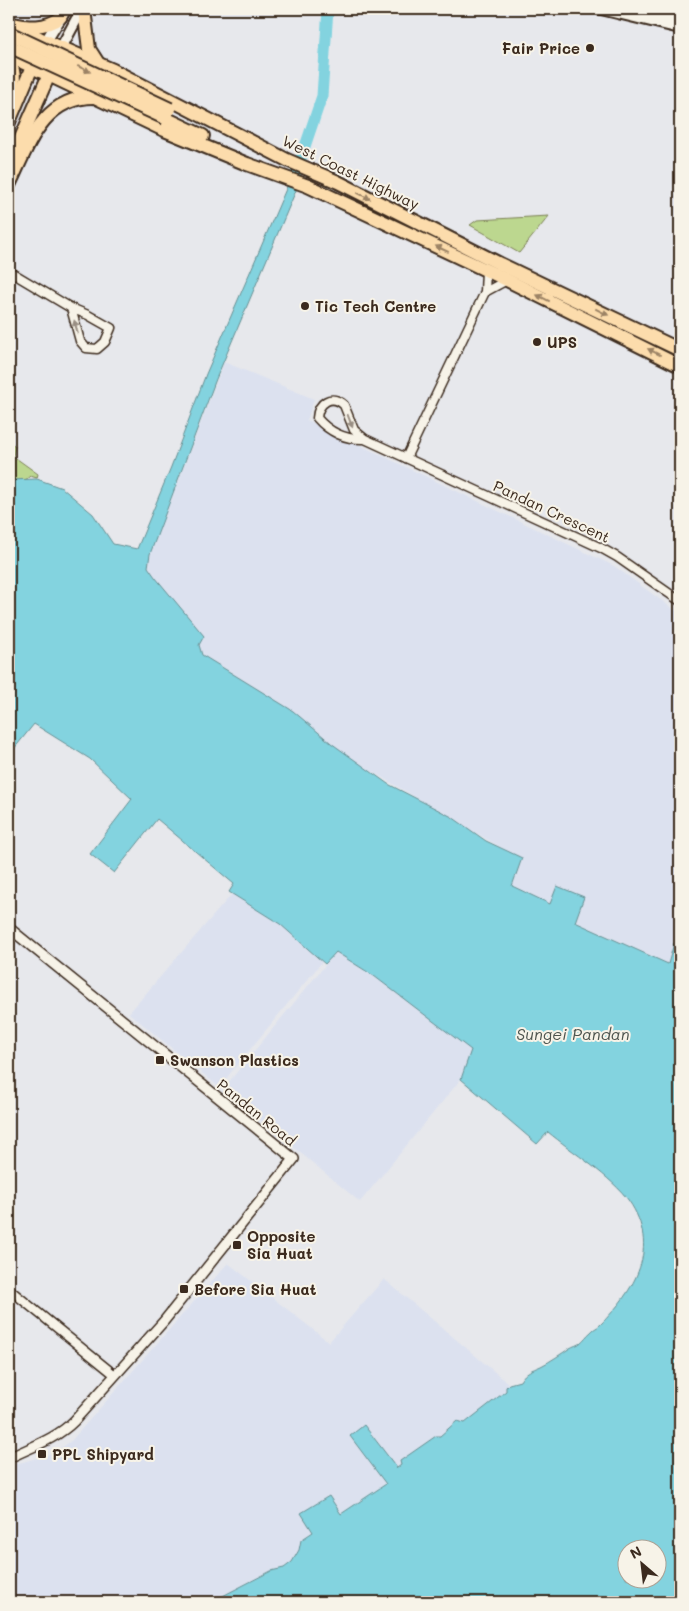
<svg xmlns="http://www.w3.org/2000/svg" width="689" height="1611" font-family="Mali,sans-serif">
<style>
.built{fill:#dce1ef}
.green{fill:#bcd78f;stroke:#7c8056}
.water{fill:#83d3df;stroke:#668f92;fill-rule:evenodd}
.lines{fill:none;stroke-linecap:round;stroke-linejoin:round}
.river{stroke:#83d3df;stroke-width:11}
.minor-casing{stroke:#3b2a1e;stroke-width:11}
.tertiary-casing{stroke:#3b2a1e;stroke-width:12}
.secondary-casing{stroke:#3b2a1e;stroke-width:14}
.primary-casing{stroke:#3b2a1e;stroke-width:15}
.trunk-casing{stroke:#3b2a1e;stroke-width:16}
.minor{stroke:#f7f3e8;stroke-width:8}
.tertiary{stroke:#f7f3e8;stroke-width:9}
.secondary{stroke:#f7f3e8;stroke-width:10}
.primary{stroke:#fcdcac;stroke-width:11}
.trunk{stroke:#fcdcac;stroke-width:12}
.trunk-bridge-casing{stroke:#3b2a1e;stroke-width:16;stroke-linecap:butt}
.trunk-bridge{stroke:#fcdcac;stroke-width:12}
.oneway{fill:#9c8365}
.oneway2{fill:#998e83}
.poi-dot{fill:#3b2a1e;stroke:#f7f3e8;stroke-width:2}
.labels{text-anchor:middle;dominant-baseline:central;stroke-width:4;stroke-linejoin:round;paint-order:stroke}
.poi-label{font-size:15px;font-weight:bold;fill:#3b2a1e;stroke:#f7f3e8;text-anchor:start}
.street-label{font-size:15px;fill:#3b2a1e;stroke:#f7f3e8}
.water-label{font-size:16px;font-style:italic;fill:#4d544e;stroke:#f7f3e8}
</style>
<rect width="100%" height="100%" fill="#e7e8ec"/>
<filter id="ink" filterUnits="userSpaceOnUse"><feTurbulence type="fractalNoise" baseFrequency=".02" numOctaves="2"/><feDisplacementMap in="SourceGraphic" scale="10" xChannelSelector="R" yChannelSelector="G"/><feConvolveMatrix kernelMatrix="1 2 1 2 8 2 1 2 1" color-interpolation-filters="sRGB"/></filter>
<g filter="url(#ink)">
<!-- built -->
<g class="built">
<polygon points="224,362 314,399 307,420 614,566 680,614 680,944 674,943 669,964 575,922 583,897 550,904 512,886 521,858 505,850 342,754 202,655 199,645 148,567 150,554"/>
<polygon points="232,894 280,924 322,962 219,1087 129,1013"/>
<polygon points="336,952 374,976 472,1050 461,1079 360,1202 223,1089"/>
<polygon points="228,1263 329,1342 384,1279 509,1384 506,1387 507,1391 465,1423 457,1422 440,1436 436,1436 397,1468 364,1425 350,1436 386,1484 341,1514 329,1496 301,1513 313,1532 301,1540 299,1550 292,1562 284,1568 271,1571 211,1602 9,1602 9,1466 54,1453 71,1441"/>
</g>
<!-- green -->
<g class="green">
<polygon points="549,216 519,253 470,225 477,220"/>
<polygon points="9,441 15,446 13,456 38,474 37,478 30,476 22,483 9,480"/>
</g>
<!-- water -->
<path class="water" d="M289,182L297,188L216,379L150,554L148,567L155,577L204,636L199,645L202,655L293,711L331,743L388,784L452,817L486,841L522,858L512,886L550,904L557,886L584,897L575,922L668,964L674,943L680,944V1602H211L271,1571L284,1568L292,1562L299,1550L301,1540L313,1532L301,1513L329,1496L341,1514L386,1484L350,1436L364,1425L397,1468L401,1465L400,1461L436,1436H440L457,1421L465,1423L506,1391V1387L509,1384L520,1381C526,1371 532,1370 541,1366C551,1361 561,1354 570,1348C573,1346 578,1345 580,1343C584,1340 587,1335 591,1332C593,1329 597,1328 600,1325C635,1290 661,1248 629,1201C613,1178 571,1151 548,1132L537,1144L461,1079L471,1050L374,976L336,952L325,964L280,924L229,892L234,884L157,819L114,873L90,854L132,799L90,759L34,724L9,755V708L12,704L9,700V480L37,479L62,488L93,514L113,544L137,549L171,467L206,374ZM626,1548H656V1578H626Z"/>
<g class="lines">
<!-- river -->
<polyline class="river" points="292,185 322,96 328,9"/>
<defs>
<g id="minor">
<polyline points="9,271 71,308 88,315 111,328 105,342 97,349 86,348 80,341 71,308"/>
<polyline points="485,292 507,280"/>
<path d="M365,439C346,440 329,432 317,418C318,403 331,393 344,405L354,430L365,439L601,548L617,557L680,601"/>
<polyline points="406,458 485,292 486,270"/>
<polyline points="9,1289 115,1375"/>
</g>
<path id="tertiary" d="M9,928L294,1159L164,1321L74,1421C56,1439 31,1447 9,1458"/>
<g id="secondary">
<polyline points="601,9 680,28"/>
<polyline points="639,9 680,19"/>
<polyline points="46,41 66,9"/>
<polyline points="61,48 82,9"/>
</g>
<g id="primary">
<path d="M11,23C29,27 45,29 61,17"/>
<polyline points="21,28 46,41"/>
<polyline points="9,57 32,67"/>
</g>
<g id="trunk">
<polyline points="84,9 89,49 98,63"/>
<path d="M9,61C17,74 14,88 9,102"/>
<polyline points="32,67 162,129 247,164 308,186 507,280 680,366"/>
<polyline points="165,118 203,136"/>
<polyline points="9,122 32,67 46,41 113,70 287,160 338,182 500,264 680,350"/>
<polyline points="9,165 52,68"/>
<path d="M9,185C28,146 42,97 94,97"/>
</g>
</defs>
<!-- minor casing -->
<use href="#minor" class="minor-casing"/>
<!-- tertiary casing -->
<use href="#tertiary" class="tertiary-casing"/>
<!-- secondary casing -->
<use href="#secondary" class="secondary-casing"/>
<!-- primary casing -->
<use href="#primary" class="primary-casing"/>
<!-- trunk casing -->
<use href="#trunk" class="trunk-casing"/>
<!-- minor -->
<use href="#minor" class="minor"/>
<!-- tertiary -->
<use href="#tertiary" class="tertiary"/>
<!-- secondary -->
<use href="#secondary" class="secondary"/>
<!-- primary -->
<use href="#primary" class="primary"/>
<!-- trunk -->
<use href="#trunk" class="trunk"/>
<defs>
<g id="trunk-bridge">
<polyline points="9,33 170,109"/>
<polyline points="9,46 165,118"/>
</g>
</defs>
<!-- trunk-bridge casing -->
<use href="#trunk-bridge" class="trunk-bridge-casing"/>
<!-- trunk-bridge -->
<use href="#trunk-bridge" class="trunk-bridge"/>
</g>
<!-- one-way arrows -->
<defs><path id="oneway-solid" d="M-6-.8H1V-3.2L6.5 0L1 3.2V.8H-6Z" transform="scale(1.25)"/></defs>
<g class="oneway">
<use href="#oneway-solid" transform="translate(84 69) rotate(25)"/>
<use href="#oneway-solid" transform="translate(364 196) rotate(27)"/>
<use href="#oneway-solid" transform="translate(442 249) rotate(-155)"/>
<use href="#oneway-solid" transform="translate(543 298) rotate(-154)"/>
<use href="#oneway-solid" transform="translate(602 312) rotate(26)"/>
<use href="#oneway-solid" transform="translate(654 352) rotate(-153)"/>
</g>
<g class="oneway2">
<use href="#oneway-solid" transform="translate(76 327) rotate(-105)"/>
<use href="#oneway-solid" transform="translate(350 421) rotate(69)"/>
</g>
</g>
<!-- markers -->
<g class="poi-dot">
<circle cx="590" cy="48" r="5"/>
<circle cx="305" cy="306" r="5"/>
<circle cx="537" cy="342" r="5"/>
<rect x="155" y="1055" width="10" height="10" rx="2.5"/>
<rect x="232" y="1240" width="10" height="10" rx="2.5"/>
<rect x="179" y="1284" width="10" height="10" rx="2.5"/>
<rect x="37" y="1449" width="10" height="10" rx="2.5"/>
</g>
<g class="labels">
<!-- poi labels -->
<g class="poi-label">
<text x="580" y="48" text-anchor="end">Fair Price</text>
<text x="315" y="306">Tic Tech Centre</text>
<text x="547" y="342">UPS</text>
<text x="170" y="1060">Swanson Plastics</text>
<text x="247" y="1236">Opposite<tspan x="247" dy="17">Sia Huat</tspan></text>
<text x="194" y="1289">Before Sia Huat</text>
<text x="52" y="1454">PPL Shipyard</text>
</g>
<!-- street labels -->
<g class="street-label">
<text transform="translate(351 172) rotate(26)">West Coast Highway</text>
<text transform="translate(552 511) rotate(25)">Pandan Crescent</text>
<text transform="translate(257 1112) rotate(39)">Pandan Road</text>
</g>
<!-- water labels -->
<g class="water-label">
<text x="573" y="1033">Sungei Pandan</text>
</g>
</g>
<!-- margin -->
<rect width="689" height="1611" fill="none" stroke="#f7f3e8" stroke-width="30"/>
<rect x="15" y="15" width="659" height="1581" fill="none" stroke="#3b2a1e" stroke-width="2" filter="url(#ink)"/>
<!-- north arrow -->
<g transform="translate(642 1564) rotate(332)"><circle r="24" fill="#f7f3e8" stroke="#aca397"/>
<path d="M0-4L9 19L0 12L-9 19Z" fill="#3b2a1e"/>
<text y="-8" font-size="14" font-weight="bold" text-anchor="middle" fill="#3b2a1e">N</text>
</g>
</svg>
